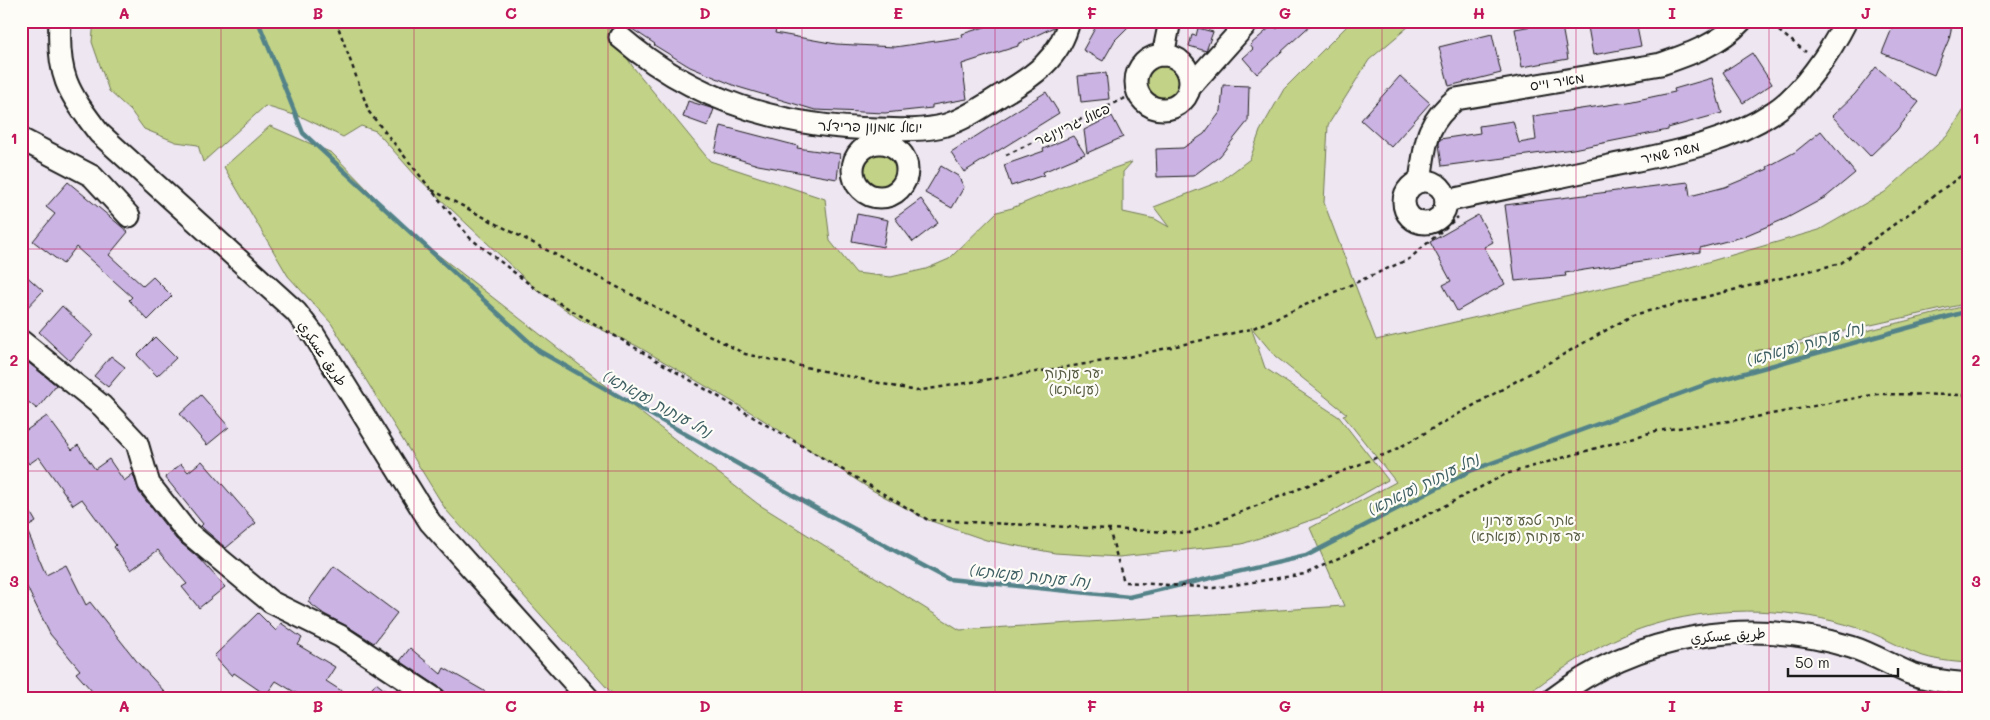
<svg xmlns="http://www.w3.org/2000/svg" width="1990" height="720" font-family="Mali,'Playpen Sans Arabic','Playpen Sans Hebrew',sans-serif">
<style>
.green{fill:#c2d387;stroke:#6f7852}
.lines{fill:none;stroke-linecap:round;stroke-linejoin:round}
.stream{stroke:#538389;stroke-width:4.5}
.building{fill:#cbb4e3;stroke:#1c1c1c}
.minor-casing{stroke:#1c1c1c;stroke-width:25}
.path{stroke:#1c1c1c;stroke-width:2.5;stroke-dasharray:4 4;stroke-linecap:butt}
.minor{stroke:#fdfcf7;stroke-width:21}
.grid{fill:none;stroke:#c2185b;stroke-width:1;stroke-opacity:0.55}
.labels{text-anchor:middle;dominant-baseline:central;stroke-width:4.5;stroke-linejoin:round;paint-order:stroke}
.street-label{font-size:14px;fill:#1c1c1c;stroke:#fdfcf7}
.park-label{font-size:14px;fill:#565c41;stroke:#fdfcf7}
.water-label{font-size:15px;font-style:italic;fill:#406164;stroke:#fdfcf7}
.neatline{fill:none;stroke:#c2185b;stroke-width:2}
.grid-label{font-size:16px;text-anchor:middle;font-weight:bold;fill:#c2185b}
</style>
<rect width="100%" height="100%" fill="#eee6f1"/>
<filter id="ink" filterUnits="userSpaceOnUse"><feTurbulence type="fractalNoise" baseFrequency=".02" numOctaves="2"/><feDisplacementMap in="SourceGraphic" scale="10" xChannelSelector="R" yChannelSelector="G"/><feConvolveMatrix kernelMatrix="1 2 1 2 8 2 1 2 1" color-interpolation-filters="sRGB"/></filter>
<g filter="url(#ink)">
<!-- green -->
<g class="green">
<path d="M94,21H603L633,67L710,161L825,199L830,241L856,273L891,277L926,269L949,259L997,212L1012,208L1079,180L1132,162L1123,172V212L1155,219L1169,227L1154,207L1221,181L1250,159L1260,131L1284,89L1352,21H1415L1369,60L1328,125L1324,203L1376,340L1666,274L1819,230L1885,192L1947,136L1969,102V303L1755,351L1839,338L1969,305V663C1952,662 1933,660 1917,654C1897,646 1878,634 1858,628C1795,608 1724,605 1659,623C1610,636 1561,668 1521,699H617L446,510L331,323L288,276L224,167L270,126L332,153L410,233L758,504L960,630L1344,606L1310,528L1396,482L1343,415L1347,414L1275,356L1251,327L1265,368L1339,417L1388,480L1326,515L1242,544L1119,557L1055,553L986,540L928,520L872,490L757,416L637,346L581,320L537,290L416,176L376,131L361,126L343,137L304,118L265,106L203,162L198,145L176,142L144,129L131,111L109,91L92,42Z"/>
<circle cx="1163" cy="82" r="18"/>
<circle cx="881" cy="170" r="21"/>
</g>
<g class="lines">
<!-- stream -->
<polyline class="stream" points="258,21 303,133 539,351 819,510 948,579 1129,597 1306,556 1470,471 1712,382 1969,311"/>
</g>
<!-- building -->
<g class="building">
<polygon points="620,21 754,21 776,29 775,33 836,44 895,47 963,37 962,34 1004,21 1056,21 1054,27 1018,44 1018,46 962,64 967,99 932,105 932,108 885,113 815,110 738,87 690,67 654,45 655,44"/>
<polygon points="1099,21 1134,21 1115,40 1103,61 1083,50"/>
<polygon points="1284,21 1315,21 1257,74 1243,58 1253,49 1250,45 1273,25 1277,29"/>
<polygon points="1561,21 1568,59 1522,67 1515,29"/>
<polygon points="1587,21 1636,21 1641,46 1593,55"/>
<polygon points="1895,21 1953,21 1949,39 1934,75 1882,53"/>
<polygon points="1198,28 1213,32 1206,51 1189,46 1192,35 1196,36"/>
<polygon points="1492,34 1501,73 1449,86 1439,47"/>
<polygon points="1752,53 1772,84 1743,103 1723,72"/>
<polygon points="1876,67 1919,102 1896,131 1870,156 1832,116 1855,94"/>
<polygon points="1106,73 1109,99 1081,102 1078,76"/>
<polygon points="1400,76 1430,103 1391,147 1361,120"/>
<polygon points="1712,78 1722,113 1668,128 1668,130 1573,149 1442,166 1439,144 1440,139 1480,133 1479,126 1513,121 1519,143 1536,140 1533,116 1628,102 1675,92 1674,89"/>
<polygon points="1223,85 1249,86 1248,121 1220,156 1193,176 1157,177 1156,149 1183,148 1204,134 1221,111"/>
<polygon points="1046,92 1059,113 964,172 951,152"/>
<polygon points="688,101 714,109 708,126 683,117"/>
<polygon points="1112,116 1123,137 1087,153 1084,130"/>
<polygon points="721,126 798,146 797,148 840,154 837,179 758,165 715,152"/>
<polygon points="1821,131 1855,173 1826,197 1787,218 1742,237 1700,248 1700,252 1565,273 1566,276 1515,281 1505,205 1688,182 1690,196 1725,187 1768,169 1767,167 1795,152"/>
<polygon points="1073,136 1085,154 1043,172 1044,175 1011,186 1004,165 1044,151 1043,149"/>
<polygon points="941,166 958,176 964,187 952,208 925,193"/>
<polygon points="68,182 128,232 109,255 143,286 153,277 172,296 148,320 129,300 132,297 76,247 63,264 33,241 55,214 46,207"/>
<polygon points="921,199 938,223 913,242 895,218"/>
<polygon points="857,214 888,220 883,247 852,241"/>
<polygon points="1478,215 1493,242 1484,247 1505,284 1457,311 1443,285 1451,281 1430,242"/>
<polygon points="21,271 43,291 21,314"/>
<polygon points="62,306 93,335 70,361 39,332"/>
<polygon points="155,337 176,358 157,376 137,355"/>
<polygon points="111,356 125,367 108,387 94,376"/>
<polygon points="25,360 56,385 37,409 21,396 21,364"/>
<polygon points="201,395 229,427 207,445 180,414"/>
<polygon points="47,416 72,450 78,445 95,469 109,459 124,481 133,474 139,492 176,539 201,560 225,587 199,608 182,587 187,584 158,550 131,570 114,547 116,545 82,499 73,505 39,457 29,464 21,453 21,434"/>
<polygon points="202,461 256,523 226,548 204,529 201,526 203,524 165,477 181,464 188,472"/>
<polygon points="21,496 36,522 26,528 46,575 66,565 86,605 90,602 139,664 165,692 157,699 99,699 76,673 80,670 50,634 21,575"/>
<polygon points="334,566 397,613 374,643 347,626 324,614 308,602"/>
<polygon points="258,613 276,631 281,623 302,638 298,645 335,667 326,681 354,699 306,699 276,681 266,695 234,673 232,676 214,656"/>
<polygon points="410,648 441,674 444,668 498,699 451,699 442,689 400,661"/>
<polygon points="376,683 396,699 364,699"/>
</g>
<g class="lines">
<defs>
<g id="minor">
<path d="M60,21C57,75 67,91 99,133L296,312L314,335L430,522L589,699"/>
<path d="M620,37C694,101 781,127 878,129C901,130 924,131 946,125C966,119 985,105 1003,94C1034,76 1060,58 1069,21"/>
<polyline points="1163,55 1170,21"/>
<circle cx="1163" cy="82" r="27"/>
<polyline points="1190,87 1249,21"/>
<polyline points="21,139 92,176 129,216"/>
<circle cx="880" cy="170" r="27"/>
<circle cx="1425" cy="202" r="21"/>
<path d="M1420,181C1426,143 1424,125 1456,99L1661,64C1690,54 1720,44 1741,21"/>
<path d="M1446,201C1501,189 1555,178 1609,166C1666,154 1724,145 1774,112C1802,94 1831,51 1846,21"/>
<polyline points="21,341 102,406 137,443 149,484 186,531 271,602 340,636 435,699"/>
<path d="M1553,699C1637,634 1750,616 1851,647C1871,653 1890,665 1909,673C1928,680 1949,682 1969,684"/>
</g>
</defs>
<!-- minor casing -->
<use href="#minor" class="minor-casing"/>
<!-- path -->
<g class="path">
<polyline points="336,21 369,112 470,238 537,290 928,520 1189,533 1393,451 1633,315 1841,263 1969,170"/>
<polyline points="1766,21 1806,52"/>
<polyline points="1006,155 1138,92"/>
<polyline points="432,190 745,354 916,391 1123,358 1251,329 1409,259 1458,217"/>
<polyline points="1109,529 1124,582 1214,588 1305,574 1402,528 1506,474 1656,431 1751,418 1877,394 1969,395"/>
</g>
<!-- minor -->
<use href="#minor" class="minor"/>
</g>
</g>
<!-- grid -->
<path class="grid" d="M221,21V699M414,21V699M608,21V699M802,21V699M995,21V699M1188,21V699M1382,21V699M1576,21V699M1769,21V699M21,249H1969M21,471H1969"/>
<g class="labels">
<!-- street labels -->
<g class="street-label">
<text transform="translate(1557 81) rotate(-9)">מאיר וייס</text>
<text transform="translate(1072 124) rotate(-25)">פאול גרינינגר</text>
<text transform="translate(870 126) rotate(1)">יואל אמנון פרידלר</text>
<text transform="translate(1670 152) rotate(-13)">משה שמיר</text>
<text transform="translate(323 353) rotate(56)">طريق عسكري</text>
<text transform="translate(1728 635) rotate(-4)">طريق عسكري</text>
</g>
<!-- park labels -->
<g class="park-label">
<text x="1074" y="372">יער ענתות<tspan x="1074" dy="16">(ענאתא)</tspan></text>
<text x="1528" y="519">אתר טבע עירוני<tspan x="1528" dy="16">יער ענתות (ענאתא)</tspan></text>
</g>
<!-- water labels -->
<g class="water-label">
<text transform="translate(1805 343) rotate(-16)">נחל ענתות (ענאתא)</text>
<text transform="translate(658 403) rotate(29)">נחל ענתות (ענאתא)</text>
<text transform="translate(1423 483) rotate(-26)">נחל ענתות (ענאתא)</text>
<text transform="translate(1030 575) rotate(6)">נחל ענתות (ענאתא)</text>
</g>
</g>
<!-- margin -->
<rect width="1990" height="720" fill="none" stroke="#fdfcf7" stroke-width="55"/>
<!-- scale -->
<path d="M1788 668v8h110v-8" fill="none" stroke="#1c1c1c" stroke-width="2.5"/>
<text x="1795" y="668" font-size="15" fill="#1c1c1c" stroke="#fdfcf7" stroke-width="4" paint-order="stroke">50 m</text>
<rect x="28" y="28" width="1934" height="664" class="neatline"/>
<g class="grid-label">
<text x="124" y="19">A</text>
<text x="318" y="19">B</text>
<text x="511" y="19">C</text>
<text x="705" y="19">D</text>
<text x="898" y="19">E</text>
<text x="1092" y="19">F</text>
<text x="1285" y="19">G</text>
<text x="1479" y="19">H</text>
<text x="1672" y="19">I</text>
<text x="1866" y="19">J</text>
<text x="14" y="144">1</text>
<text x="1976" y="144">1</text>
<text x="14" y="366">2</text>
<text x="1976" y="366">2</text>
<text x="14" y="587">3</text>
<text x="1976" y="587">3</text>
<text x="124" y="712">A</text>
<text x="318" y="712">B</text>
<text x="511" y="712">C</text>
<text x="705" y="712">D</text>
<text x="898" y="712">E</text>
<text x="1092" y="712">F</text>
<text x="1285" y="712">G</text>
<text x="1479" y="712">H</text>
<text x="1672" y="712">I</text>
<text x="1866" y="712">J</text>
</g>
</svg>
